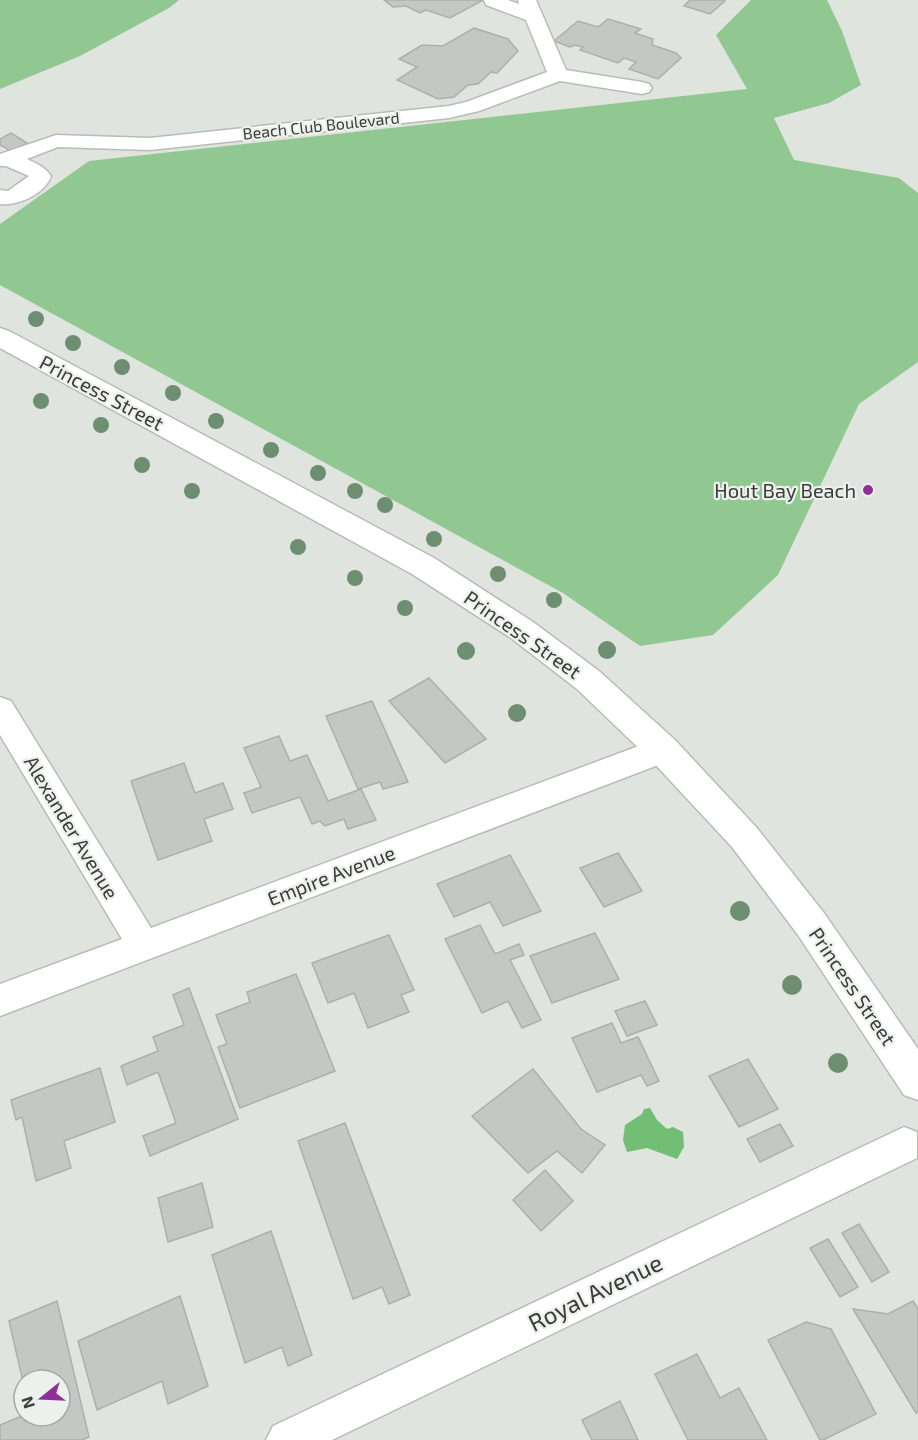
<svg xmlns="http://www.w3.org/2000/svg" width="918" height="1440" font-family="'Exo 2',sans-serif">
<style>
.green{fill:#91c791}
.water{fill:#72be75}
.building{fill:#c4c8c4;stroke:#acb0ac;stroke-width:1.5}
.lines{fill:none;stroke-linecap:round;stroke-linejoin:round}
.minor-casing{stroke:#b8bcb8;stroke-width:3}
.tertiary-casing{stroke:#b8bcb8;stroke-width:3}
.minor{fill:#fff;fill-rule:evenodd}
.tertiary{fill:#fff;fill-rule:evenodd}
.tree{fill:#6e8e71}
.poi-dot{fill:#902f97;stroke:#edf1ed;stroke-width:2}
.labels{text-anchor:middle;dominant-baseline:central;stroke-width:4.5;stroke-linejoin:round;paint-order:stroke}
.far-street-label{font-size:16px;fill:#3a3c3a;stroke:#edf1ed}
.street-label{font-size:20px;fill:#3a3c3a;stroke:#edf1ed}
.poi-label{font-size:20px;fill:#3a3c3a;stroke:#edf1ed;text-anchor:end}
.near-street-label{font-size:24px;fill:#3a3c3a;stroke:#edf1ed}
</style>
<rect width="100%" height="100%" fill="#dfe4df"/>
<!-- green -->
<g class="green">
<polygon points="0,0 179,0 169,8 80,56 0,89"/>
<polygon points="751,0 827,0 842,31 861,85 829,103 774,118 794,160 899,178 918,193 918,362 859,404 778,575 713,635 640,646 563,593 0,285 0,224 89,161 747,89 716,35"/>
</g>
<!-- water -->
<polygon class="water" points="650,1108 657,1120 667,1129 673,1127 683,1132 684,1147 677,1159 647,1148 627,1152 623,1140 625,1125 642,1114 644,1109"/>
<!-- building -->
<g class="building">
<polygon points="384,0 483,0 450,18 426,10 420,13 406,6 393,7"/>
<polygon points="690,0 724,0 725,1 710,14 684,6"/>
<polygon points="608,19 641,29 635,33 653,39 652,45 676,53 681,58 658,79 629,69 636,62 624,58 618,63 580,50 583,47 575,45 570,47 554,41 578,21 598,27"/>
<polygon points="474,28 508,39 518,51 497,73 491,72 478,84 468,85 454,97 438,99 397,80 417,67 399,59 422,45 443,46"/>
<polygon points="11,133 27,143 11,151 0,145 0,139"/>
<polygon points="429,678 486,739 445,763 389,701"/>
<polygon points="372,701 408,782 383,789 380,782 358,789 326,716"/>
<polygon points="279,736 290,761 307,755 328,801 361,789 376,820 348,829 344,819 325,826 320,821 312,824 300,797 252,813 244,793 261,787 244,748"/>
<polygon points="184,763 195,793 223,783 233,809 204,819 212,841 158,860 131,781"/>
<polygon points="618,853 642,891 604,907 580,868"/>
<polygon points="510,855 541,911 503,926 490,902 454,917 437,884"/>
<polygon points="480,925 495,954 519,944 524,955 510,960 541,1020 522,1028 508,1001 482,1013 445,939"/>
<polygon points="595,933 619,979 552,1003 530,956"/>
<polygon points="389,935 414,990 401,995 409,1012 368,1028 354,993 328,1003 312,963"/>
<polygon points="296,974 335,1071 240,1108 218,1047 227,1044 216,1015 250,1002 247,992"/>
<polygon points="189,988 238,1119 150,1156 143,1136 176,1123 158,1072 127,1085 121,1066 158,1051 153,1037 184,1025 173,995"/>
<polygon points="645,1001 657,1025 627,1036 615,1011"/>
<polygon points="612,1023 621,1043 638,1037 659,1081 647,1086 641,1075 597,1092 572,1038"/>
<polygon points="748,1059 778,1109 739,1127 709,1076"/>
<polygon points="100,1068 115,1122 64,1141 71,1168 36,1181 22,1117 16,1120 11,1100"/>
<polygon points="533,1069 581,1129 605,1145 582,1173 557,1151 528,1173 472,1116"/>
<polygon points="345,1123 410,1295 389,1304 382,1287 353,1299 298,1141"/>
<polygon points="780,1124 793,1146 760,1162 747,1139"/>
<polygon points="545,1170 573,1201 541,1231 513,1200"/>
<polygon points="202,1183 213,1227 168,1242 158,1198"/>
<polygon points="859,1224 889,1272 872,1282 842,1233"/>
<polygon points="271,1231 312,1355 288,1366 282,1347 245,1363 212,1255"/>
<polygon points="828,1239 858,1287 840,1297 810,1248"/>
<polygon points="180,1296 208,1386 168,1404 162,1381 97,1410 78,1341"/>
<polygon points="57,1301 89,1437 82,1440 0,1440 0,1425 24,1415 60,1416 60,1380 24,1380 24,1386 9,1321"/>
<polygon points="913,1301 918,1309 918,1412 916,1413 853,1309 888,1314"/>
<polygon points="806,1322 831,1329 876,1414 823,1440 820,1440 768,1340"/>
<polygon points="697,1354 720,1398 739,1388 767,1440 688,1440 655,1374"/>
<polygon points="620,1401 638,1440 592,1440 582,1420"/>
</g>
<g class="lines">
<defs>
<g id="minor">
<path d="M484,0H508L519,4L518,0H536L566,70L642,82L649,84L652,88L649,92L642,94L560,81L479,111L449,118L150,150L58,147L27,159C37,164 44,166 51,176C45,194 18,206 0,204V190L8,191L29,176L6,166H0V154L56,135L150,138L449,106L466,102L547,72L526,20L486,5Z"/>
<polygon points="0,697 11,701 151,928 652,741 663,738 674,741 678,750 674,759 0,1016 0,984 122,939 0,735"/>
<polygon points="904,1127 917,1132 917,1158 332,1440 266,1440 273,1426"/>
</g>
<polygon id="tertiary" points="0,328 9,331 434,558 533,622 599,671 675,740 756,827 824,913 918,1049 918,1100 904,1095 798,935 732,847 651,760 577,689 511,638 412,574 0,348"/>
</defs>
<!-- minor casing -->
<use href="#minor" class="minor-casing"/>
<!-- tertiary casing -->
<use href="#tertiary" class="tertiary-casing"/>
<!-- minor -->
<use href="#minor" class="minor"/>
<!-- tertiary -->
<use href="#tertiary" class="tertiary"/>
</g>
<!-- trees -->
<g class="tree">
<circle cx="36" cy="319" r="8"/>
<circle cx="73" cy="343" r="8"/>
<circle cx="122" cy="367" r="8"/>
<circle cx="173" cy="393" r="8"/>
<circle cx="41" cy="401" r="8"/>
<circle cx="216" cy="421" r="8"/>
<circle cx="101" cy="425" r="8"/>
<circle cx="271" cy="450" r="8"/>
<circle cx="142" cy="465" r="8"/>
<circle cx="318" cy="473" r="8"/>
<circle cx="192" cy="491" r="8"/>
<circle cx="355" cy="491" r="8"/>
<circle cx="385" cy="505" r="8"/>
<circle cx="434" cy="539" r="8"/>
<circle cx="298" cy="547" r="8"/>
<circle cx="498" cy="574" r="8"/>
<circle cx="355" cy="578" r="8"/>
<circle cx="554" cy="600" r="8"/>
<circle cx="405" cy="608" r="8"/>
<circle cx="607" cy="650" r="9"/>
<circle cx="466" cy="651" r="9"/>
<circle cx="517" cy="713" r="9"/>
<circle cx="740" cy="911" r="10"/>
<circle cx="792" cy="985" r="10"/>
<circle cx="838" cy="1063" r="10"/>
</g>
<!-- markers -->
<circle class="poi-dot" cx="868" cy="490" r="6"/>
<g class="labels">
<!-- far-street labels -->
<g class="far-street-label">
<text transform="translate(321 125) rotate(-6)">Beach Club Boulevard</text>
</g>
<!-- street labels -->
<g class="street-label">
<text transform="translate(102 392) rotate(28)">Princess Street</text>
<text transform="translate(523 634) rotate(35)">Princess Street</text>
<text transform="translate(72 827) rotate(59)">Alexander Avenue</text>
<text transform="translate(331 875) rotate(-21)">Empire Avenue</text>
<text transform="translate(853 986) rotate(56)">Princess Street</text>
</g>
<!-- poi labels -->
<g class="poi-label">
<text x="856" y="490">Hout Bay Beach</text>
</g>
<!-- near-street labels -->
<g class="near-street-label">
<text transform="translate(595 1292) rotate(-26)">Royal Avenue</text>
</g>
</g>
<!-- north arrow -->
<g transform="translate(42 1398) rotate(252)"><circle r="28" fill="#edf1ed" stroke="#a5a9a5" stroke-width="1.5"/>
<path d="M0-4.5L10 22L0 15L-10 22Z" fill="#902f97"/>
<text y="-9" font-size="16" font-weight="bold" text-anchor="middle" fill="#3a3c3a">N</text>
</g>
</svg>
